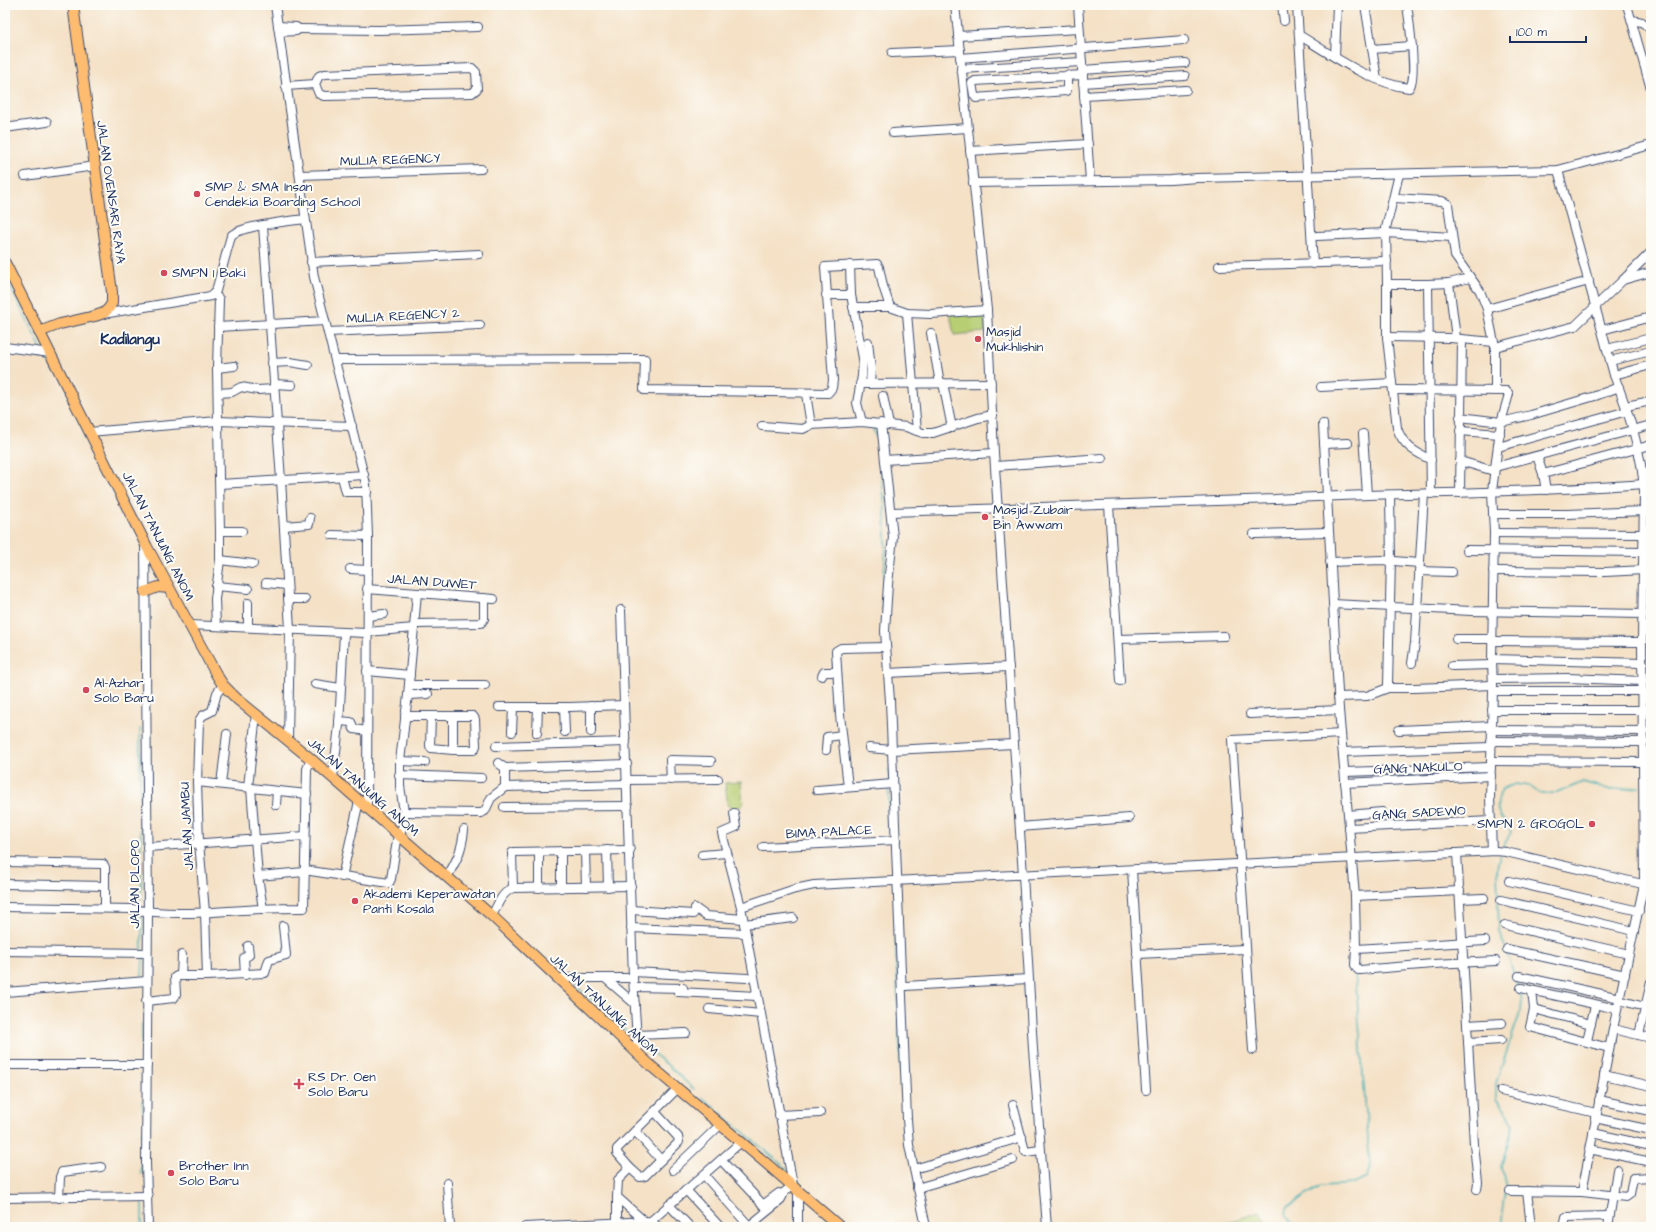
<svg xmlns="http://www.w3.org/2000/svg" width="1656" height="1232" font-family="'Architects Daughter',sans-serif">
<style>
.green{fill:#b7ce73;stroke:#697e68}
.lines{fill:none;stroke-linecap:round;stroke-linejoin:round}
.stream{stroke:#3dafb5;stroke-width:1.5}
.minor-casing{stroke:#3c4a6e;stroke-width:10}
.major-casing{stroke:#3c4a6e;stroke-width:12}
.minor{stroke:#fff;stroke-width:8}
.major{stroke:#fdbc70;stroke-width:10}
.poi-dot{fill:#d1495b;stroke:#fdfcf7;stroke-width:1.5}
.labels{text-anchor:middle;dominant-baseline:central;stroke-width:4;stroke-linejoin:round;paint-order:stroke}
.street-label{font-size:13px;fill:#1b2f5e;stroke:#fdfcf7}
.poi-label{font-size:13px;fill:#1b2f5e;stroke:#fdfcf7;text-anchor:start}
.quarter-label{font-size:15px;font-weight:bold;fill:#1b2f5e;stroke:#fdfcf7}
</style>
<rect width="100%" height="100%" fill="#fdfcf7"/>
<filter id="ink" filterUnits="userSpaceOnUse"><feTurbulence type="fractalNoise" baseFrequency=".025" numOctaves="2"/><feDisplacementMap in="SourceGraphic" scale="8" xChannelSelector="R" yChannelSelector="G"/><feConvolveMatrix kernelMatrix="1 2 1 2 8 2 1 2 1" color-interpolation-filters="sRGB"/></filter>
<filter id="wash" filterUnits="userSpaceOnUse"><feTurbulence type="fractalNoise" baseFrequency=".012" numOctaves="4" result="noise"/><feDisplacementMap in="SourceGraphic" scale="16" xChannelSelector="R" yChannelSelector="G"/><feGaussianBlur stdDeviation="0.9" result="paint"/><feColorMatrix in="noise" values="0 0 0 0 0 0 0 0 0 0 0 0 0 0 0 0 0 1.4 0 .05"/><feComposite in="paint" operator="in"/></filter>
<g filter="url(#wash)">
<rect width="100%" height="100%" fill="#f4e1c6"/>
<!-- green -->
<g class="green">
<polygon points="984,311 985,332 954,335 950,314"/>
<polygon points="741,782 743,805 736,809 732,810 728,806 725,783"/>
<polygon points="1260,1212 1268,1227 1213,1227"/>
</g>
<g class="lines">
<!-- stream -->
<g class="stream">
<polyline points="5,277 41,348"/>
<polyline points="5,352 39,357"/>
<polyline points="45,355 54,371"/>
<polyline points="872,426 878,442 885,507 886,544 882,609"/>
<polyline points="141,590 141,554"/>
<polyline points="141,664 141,594"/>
<polyline points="140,729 141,899"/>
<polyline points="889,769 889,781"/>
<polyline points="888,787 891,831"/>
<path d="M1502,849L1511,832C1509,825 1507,824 1502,818C1494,810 1498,798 1502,789L1515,784L1529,786L1541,794L1557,793L1583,782L1611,790L1639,787"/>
<path d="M1498,898C1498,884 1495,867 1500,855"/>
<polyline points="1498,902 1499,931 1505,947"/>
<polyline points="142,913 142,951"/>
<polyline points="895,931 902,1099"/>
<polyline points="538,953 562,974"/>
<polyline points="1507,953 1518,987"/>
<polyline points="142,976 143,957"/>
<polyline points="570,981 631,1035"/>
<polyline points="142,1024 142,1053"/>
<polyline points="640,1043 664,1062 694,1089"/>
<polyline points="703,1098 787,1169"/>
<polyline points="142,1100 143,1112"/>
<polyline points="141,1174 142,1132"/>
<polyline points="795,1178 802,1185"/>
<polyline points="844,1222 850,1227"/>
<polyline points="142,1227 142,1202"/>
<polyline points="1292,1227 1293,1226 1286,1213 1288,1207 1321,1186 1353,1184 1367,1178 1370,1165 1355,972"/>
<polyline points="1501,1227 1506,1189 1501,1167 1513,1125 1505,1109 1496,1099 1496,1083 1521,1010 1522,1000 1519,990"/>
</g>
</g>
</g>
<g filter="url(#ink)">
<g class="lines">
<defs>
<g id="minor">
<polyline points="275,5 314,277 366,484 368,536 367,807"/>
<polyline points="955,5 987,310 994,453 1023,875 1033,1049 1047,1227"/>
<polyline points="1078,5 1090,181"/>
<polyline points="1282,5 1284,21"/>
<polyline points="1297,5 1313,264"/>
<polyline points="1365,5 1377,79"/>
<polyline points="1627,5 1651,89"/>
<polyline points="1632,20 1642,22 1649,28"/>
<polyline points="278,26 296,27 299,29 296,31 279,32"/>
<polyline points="299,29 379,30 478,27"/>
<path d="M1299,35C1330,54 1372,84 1409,88C1418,80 1409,19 1407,5"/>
<polyline points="958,36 1079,29"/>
<polyline points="1372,49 1412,46"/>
<polyline points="892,53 960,50"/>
<polyline points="1335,57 1337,5"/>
<polyline points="960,58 1184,40"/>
<polyline points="961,69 1082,62"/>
<polyline points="1082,70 1185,63"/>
<polyline points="1067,75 1067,90 1066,91 976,98 974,95 972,83 975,81 1083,75"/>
<polyline points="1083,83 1185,76"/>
<polyline points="286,86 315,84 319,76 324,74 472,68 476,72 477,89 472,93 324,96 319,94 315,84"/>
<polyline points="1084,96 1186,90"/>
<polyline points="5,128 47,122"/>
<polyline points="893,133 967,128"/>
<polyline points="970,151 1088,144"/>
<path d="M1558,170L1614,375C1628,411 1642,452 1644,491L1642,642L1644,884L1613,1029L1582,1192"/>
<polyline points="1399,174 1386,228 1387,284 1428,284 1431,494"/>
<polyline points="300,175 481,169"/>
<polyline points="25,176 95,166"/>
<polyline points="973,183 1171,180 1197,178 1558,170 1651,145"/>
<polyline points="1395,198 1442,201 1448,204 1455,256 1480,291 1487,309 1495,347 1495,391"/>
<polyline points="263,226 281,480 290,629 288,740"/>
<polyline points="1317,236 1386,233 1452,237"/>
<polyline points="311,262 479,254"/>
<polyline points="850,265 851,295 863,358 862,376 857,403 862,422"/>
<polyline points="1219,266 1387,261"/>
<polyline points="1623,280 1651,252"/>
<polyline points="1449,283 1456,338"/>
<path d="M1387,284V337L1397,428C1403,446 1415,452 1431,460"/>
<polyline points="1428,284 1449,283 1470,278"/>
<polyline points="212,295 215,295 219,299 217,368 220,531 220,560 215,599 216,626"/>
<polyline points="826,295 851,295"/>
<polyline points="853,307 890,307 907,313 931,314 987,310"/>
<polyline points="1487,309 1589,281"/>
<polyline points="907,313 917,431"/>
<path d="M103,314L211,296L216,291L231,236C239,226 291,221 305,219"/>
<polyline points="218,327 325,321"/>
<polyline points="1602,330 1651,317"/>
<polyline points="328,332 480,325"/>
<polyline points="931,333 940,383"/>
<polyline points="1387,337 1450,338 1494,342"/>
<polyline points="868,342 871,369 870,384"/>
<polyline points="5,347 50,353"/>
<polyline points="1495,347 1575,326 1623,280 1651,272"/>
<polyline points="1607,349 1651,338"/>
<polyline points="335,360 645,359 644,390 828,393 832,388 833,380 825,267 877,264 879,267 883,286 890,307"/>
<polyline points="1610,361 1651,351"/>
<polyline points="272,363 290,362 308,365"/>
<polyline points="217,368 234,366"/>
<polyline points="1614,375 1651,365"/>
<polyline points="943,383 952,428"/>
<polyline points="274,384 292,385"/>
<polyline points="860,384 991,383"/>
<polyline points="1321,387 1392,383"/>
<polyline points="1394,390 1506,391 1509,394 1501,422 1492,491 1494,533 1492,659 1493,691 1490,798 1492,851"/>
<polyline points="219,393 232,392 241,387 258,390 274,389"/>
<polyline points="806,394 811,425 862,422 906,427 923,433 933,433 978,418 993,415"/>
<polyline points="883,396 889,425"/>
<polyline points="1626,406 1651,401"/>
<polyline points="1460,417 1501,422 1531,415 1595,396 1619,387"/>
<polyline points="881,423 893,537 888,584 885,631 890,701 907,1119 909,1145 926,1227"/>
<polyline points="1323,424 1339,710 1355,896 1356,949"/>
<polyline points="762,426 803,429 811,425"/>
<polyline points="1460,431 1500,434"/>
<polyline points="89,432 218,421 352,426"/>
<polyline points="1363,434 1367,495"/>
<polyline points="1324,444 1348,443"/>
<polyline points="1498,447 1627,411"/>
<polyline points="1537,456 1543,474 1651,445"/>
<polyline points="885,460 994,453"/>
<polyline points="1460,461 1494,471"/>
<polyline points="996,466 1102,458"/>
<polyline points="1495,467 1651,425"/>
<polyline points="1543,474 1546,490"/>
<polyline points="1643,474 1651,472"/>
<polyline points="342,477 346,492 367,492"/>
<polyline points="220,484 364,475"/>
<polyline points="1460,493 1462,339"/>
<polyline points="1109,505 1120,681"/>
<path d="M891,512L1275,499C1398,492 1521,494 1643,484"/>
<polyline points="1493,514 1568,514 1644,511"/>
<polyline points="284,526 309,524 310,518"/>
<polyline points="220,531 242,531"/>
<polyline points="1494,533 1643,534"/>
<polyline points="1254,534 1328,532"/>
<polyline points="332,535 368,536"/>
<polyline points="145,542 148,912 146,1163 148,1227"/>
<polyline points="1467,550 1644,552"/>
<polyline points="220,560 253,564"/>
<polyline points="1330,562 1381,560 1419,563"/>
<polyline points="350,569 367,570"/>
<polyline points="1419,571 1452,572"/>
<polyline points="1493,571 1605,572 1644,570"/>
<polyline points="266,583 287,585"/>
<polyline points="216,586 248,589"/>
<polyline points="367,589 494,599"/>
<polyline points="288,599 305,599"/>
<polyline points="248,603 248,627"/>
<polyline points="1333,604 1471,611 1643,614"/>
<polyline points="621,610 633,978 638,1055"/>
<polyline points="368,616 384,614"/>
<polyline points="415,624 481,623 484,619 484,598"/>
<polyline points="190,625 366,633"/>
<polyline points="367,632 414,628"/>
<polyline points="1118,639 1224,636"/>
<polyline points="1456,639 1492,639"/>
<polyline points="1492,641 1642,642"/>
<polyline points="1492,659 1643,663"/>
<polyline points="1412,663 1415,643 1424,494"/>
<polyline points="1452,666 1492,665"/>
<polyline points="367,671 410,675"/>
<polyline points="888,673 1009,667"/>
<polyline points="822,676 824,672 836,672"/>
<polyline points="1493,679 1568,678 1643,681"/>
<polyline points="315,684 340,688"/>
<polyline points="409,685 485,685"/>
<polyline points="1388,688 1414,688 1493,685"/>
<polyline points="1493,691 1643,691"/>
<polyline points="408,695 428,694"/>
<polyline points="1338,697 1367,696 1388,688 1388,684 1391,561 1390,495"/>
<polyline points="591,706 591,732"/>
<polyline points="499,707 570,707 624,705"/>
<polyline points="564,707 565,732"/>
<polyline points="1492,710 1651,710"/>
<polyline points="1250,714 1339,710"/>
<polyline points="405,716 473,716 475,719 476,746 474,750 453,750 431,748 430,746 431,716"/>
<polyline points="453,716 453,750"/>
<polyline points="339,721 351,722 354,729 367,731"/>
<polyline points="1399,730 1491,726"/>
<polyline points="1491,730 1644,731"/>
<polyline points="512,732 513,707"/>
<polyline points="537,733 538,707"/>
<polyline points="1491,741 1644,742"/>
<polyline points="496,746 626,742"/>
<polyline points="869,748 892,750 1014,744"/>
<polyline points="826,750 827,737 842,735"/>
<polyline points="1343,752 1491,747"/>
<polyline points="400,761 425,762"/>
<polyline points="1491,761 1643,762"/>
<polyline points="498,763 505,768 505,787"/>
<polyline points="505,768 627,764"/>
<polyline points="1345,772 1491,767"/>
<polyline points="399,775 481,778"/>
<polyline points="333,778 339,725 344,633"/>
<polyline points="627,780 718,779"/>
<polyline points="671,780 670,760 711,761"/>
<polyline points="197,782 307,794"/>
<polyline points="1345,783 1491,776"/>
<polyline points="221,784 227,734"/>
<polyline points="248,787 256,714"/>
<polyline points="848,787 840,715 836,651 841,648 886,647"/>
<polyline points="251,788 258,876 263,909"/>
<polyline points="817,790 893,784"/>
<polyline points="276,805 277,791"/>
<polyline points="504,807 628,806"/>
<polyline points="404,812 481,813 485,811 491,798 505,787 627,784"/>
<polyline points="734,813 736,827 722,833 741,907"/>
<polyline points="1348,815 1382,812"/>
<polyline points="1020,827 1129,818"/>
<polyline points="1349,828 1491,821"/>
<polyline points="400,835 404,821 404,812 400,786 400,761 408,695 417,593"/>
<polyline points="147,847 305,836"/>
<polyline points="763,847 896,840"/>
<polyline points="607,850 608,887"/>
<polyline points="561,851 561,888"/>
<polyline points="585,851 586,887"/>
<polyline points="539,852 539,888"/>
<polyline points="1457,853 1474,1144 1478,1183 1477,1189"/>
<polyline points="702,855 726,853"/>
<polyline points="5,862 103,864 105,867 105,908"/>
<polyline points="304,870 389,883 391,879 398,834"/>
<polyline points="1132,870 1146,1090"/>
<polyline points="258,876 304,872"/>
<polyline points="342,877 359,801"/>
<path d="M447,877C457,860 462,850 464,830"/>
<polyline points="1509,881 1639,911"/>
<polyline points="5,884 105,886"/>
<polyline points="513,888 512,853 513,852 630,850"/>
<polyline points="1355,896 1460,891"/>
<polyline points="1460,899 1484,898"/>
<polyline points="1501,900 1634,931"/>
<path d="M5,907L132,909C174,917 218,911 261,909C275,908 289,908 304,908L307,769L311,759"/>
<polyline points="695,908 706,916 743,919"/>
<polyline points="631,910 693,914"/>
<path d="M492,916C497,906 501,893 513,888L631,886"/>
<polyline points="744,924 793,918"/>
<polyline points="1505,925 1629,954"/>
<polyline points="631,928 745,933"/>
<polyline points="1485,941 1356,949 1355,965 1358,970 1360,970 1433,964 1496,961"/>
<polyline points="1507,949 1625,975"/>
<polyline points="5,951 147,953"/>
<polyline points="1137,954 1245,949"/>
<polyline points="633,972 747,978"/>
<polyline points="245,975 244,958 249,955 248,946"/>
<polyline points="181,976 182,955"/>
<polyline points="207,976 205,912 199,842 197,782 199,721 202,716 212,711 217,693 223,685"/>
<polyline points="1519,976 1620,998"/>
<polyline points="558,978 633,978"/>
<polyline points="606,979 635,1004"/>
<polyline points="905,986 1028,979"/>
<polyline points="634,987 683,988"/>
<polyline points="1521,988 1617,1009"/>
<polyline points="1532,991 1534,1009 1530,1027 1609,1048"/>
<polyline points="5,992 147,981"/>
<polyline points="678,992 757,996"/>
<polyline points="1619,1000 1645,1007"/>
<polyline points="146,1001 174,998 176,994 175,977 177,976 207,976 265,973 269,960 286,955 283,926"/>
<polyline points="709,1009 761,1014"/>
<polyline points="1534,1009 1591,1024"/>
<polyline points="1467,1025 1502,1023"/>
<polyline points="1613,1029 1651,1038"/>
<polyline points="637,1035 686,1033"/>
<polyline points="1639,1035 1651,982"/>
<polyline points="1587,1041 1595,1005"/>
<polyline points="1468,1042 1501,1040"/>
<polyline points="1253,1050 1232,740 1341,734"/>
<polyline points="5,1065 147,1065"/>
<polyline points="1604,1075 1651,1086"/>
<polyline points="1501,1091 1596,1113"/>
<polyline points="1599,1100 1651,1111"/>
<polyline points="1013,1105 1025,1151 1026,1152 1040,1150"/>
<polyline points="655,1112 678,1137 679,1142 645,1176 640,1177 630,1168 617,1153 617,1149 677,1089"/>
<polyline points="779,1115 820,1113"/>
<polyline points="1595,1118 1651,1130"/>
<polyline points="635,1131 661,1160"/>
<polyline points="1593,1133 1651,1146"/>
<polyline points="1589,1149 1651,1162"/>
<polyline points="721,1160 767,1209"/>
<polyline points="630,1168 618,1180 617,1197 644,1221"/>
<polyline points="914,1169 1022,1137"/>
<polyline points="673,1170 720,1125"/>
<polyline points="704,1175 749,1226"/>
<polyline points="447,1183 450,1227"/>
<polyline points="917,1188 1013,1160"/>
<polyline points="686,1190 720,1227"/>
<polyline points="798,1190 798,1227"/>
<polyline points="1510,1191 1582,1192 1626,1197 1630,1194 1633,1178 1651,1177"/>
<polyline points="1527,1191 1531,1227"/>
<polyline points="782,1194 793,1185 741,907 795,889 814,885 1496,851 1506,852 1651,886"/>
<polyline points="5,1198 148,1196"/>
<polyline points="59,1198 60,1177 62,1172 101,1167"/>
<polyline points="669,1205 690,1227"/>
<polyline points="651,1221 658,1227"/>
<polyline points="617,1223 617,1197"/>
<polyline points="525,1227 651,1221 741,1142"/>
<polyline points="748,1227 780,1201 783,1195 779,1193 763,1205"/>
<polyline points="1564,1227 1566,1217 1609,1216"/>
<polyline points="1608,1227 1617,1170"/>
</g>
<g id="major">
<polyline points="5,263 147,547 216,674 223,685 237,699 311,759 492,916 651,1066 767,1164 840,1227"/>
<polyline points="39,332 60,324 95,316 104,313 109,308 112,303 112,292 73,5"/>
<polyline points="145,592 158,587 169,588"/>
</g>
</defs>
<!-- minor casing -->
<use href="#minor" class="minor-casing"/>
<!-- major casing -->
<use href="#major" class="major-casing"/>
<!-- minor -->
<use href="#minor" class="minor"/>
<!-- major -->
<use href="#major" class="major"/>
</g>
</g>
<!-- markers -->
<g class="poi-dot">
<circle cx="197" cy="194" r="4"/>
<circle cx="164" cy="273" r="4"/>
<circle cx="978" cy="339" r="4"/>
<circle cx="985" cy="517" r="4"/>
<circle cx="86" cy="690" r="4"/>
<circle cx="1592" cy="824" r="4"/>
<circle cx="355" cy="901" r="4"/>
<path d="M297 1078h4v4h4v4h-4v4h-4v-4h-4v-4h4z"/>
<circle cx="171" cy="1173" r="4"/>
</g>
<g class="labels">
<!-- street labels -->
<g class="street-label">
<text transform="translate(390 160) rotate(-2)">MULIA REGENCY</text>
<text transform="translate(111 192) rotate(82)">JALAN OVENSARI RAYA</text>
<text transform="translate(403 316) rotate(-3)">MULIA REGENCY 2</text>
<text transform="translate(158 536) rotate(63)">JALAN TANJUNG ANOM</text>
<text transform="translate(432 582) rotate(4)">JALAN DUWET</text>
<text transform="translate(1418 768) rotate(-2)">GANG NAKULO</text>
<text transform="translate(363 787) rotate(41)">JALAN TANJUNG ANOM</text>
<text transform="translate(1419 813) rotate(-3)">GANG SADEWO</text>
<text transform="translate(187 826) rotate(-93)">JALAN JAMBU</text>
<text transform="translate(829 832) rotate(-3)">BIMA PALACE</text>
<text transform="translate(135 884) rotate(-90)">JALAN DLOPO</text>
<text transform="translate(604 1005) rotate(43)">JALAN TANJUNG ANOM</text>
</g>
<!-- poi labels -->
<g class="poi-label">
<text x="205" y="187">SMP &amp; SMA Insan<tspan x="205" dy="15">Cendekia Boarding School</tspan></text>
<text x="172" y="273">SMPN 1 Baki</text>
<text x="986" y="332">Masjid<tspan x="986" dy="15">Mukhlishin</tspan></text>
<text x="993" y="510">Masjid Zubair<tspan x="993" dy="15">Bin Awwam</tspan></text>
<text x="94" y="683">Al-Azhar<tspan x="94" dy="15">Solo Baru</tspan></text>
<text x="1584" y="824" text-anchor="end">SMPN 2 GROGOL</text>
<text x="363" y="894">Akademi Keperawatan<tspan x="363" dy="15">Panti Kosala</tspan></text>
<text x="308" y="1077">RS Dr. Oen<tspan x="308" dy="15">Solo Baru</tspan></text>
<text x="179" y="1166">Brother Inn<tspan x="179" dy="15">Solo Baru</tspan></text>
</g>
<!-- quarter labels -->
<g class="quarter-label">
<text x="130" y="339">Kadilangu</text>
</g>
</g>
<!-- margin -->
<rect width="1656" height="1232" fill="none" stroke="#fdfcf7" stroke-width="20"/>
<!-- scale -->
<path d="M1510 36v6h76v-6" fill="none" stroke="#1b2f5e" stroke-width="2"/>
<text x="1516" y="36" font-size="12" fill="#1b2f5e" stroke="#fdfcf7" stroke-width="3" paint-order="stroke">100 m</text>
</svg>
